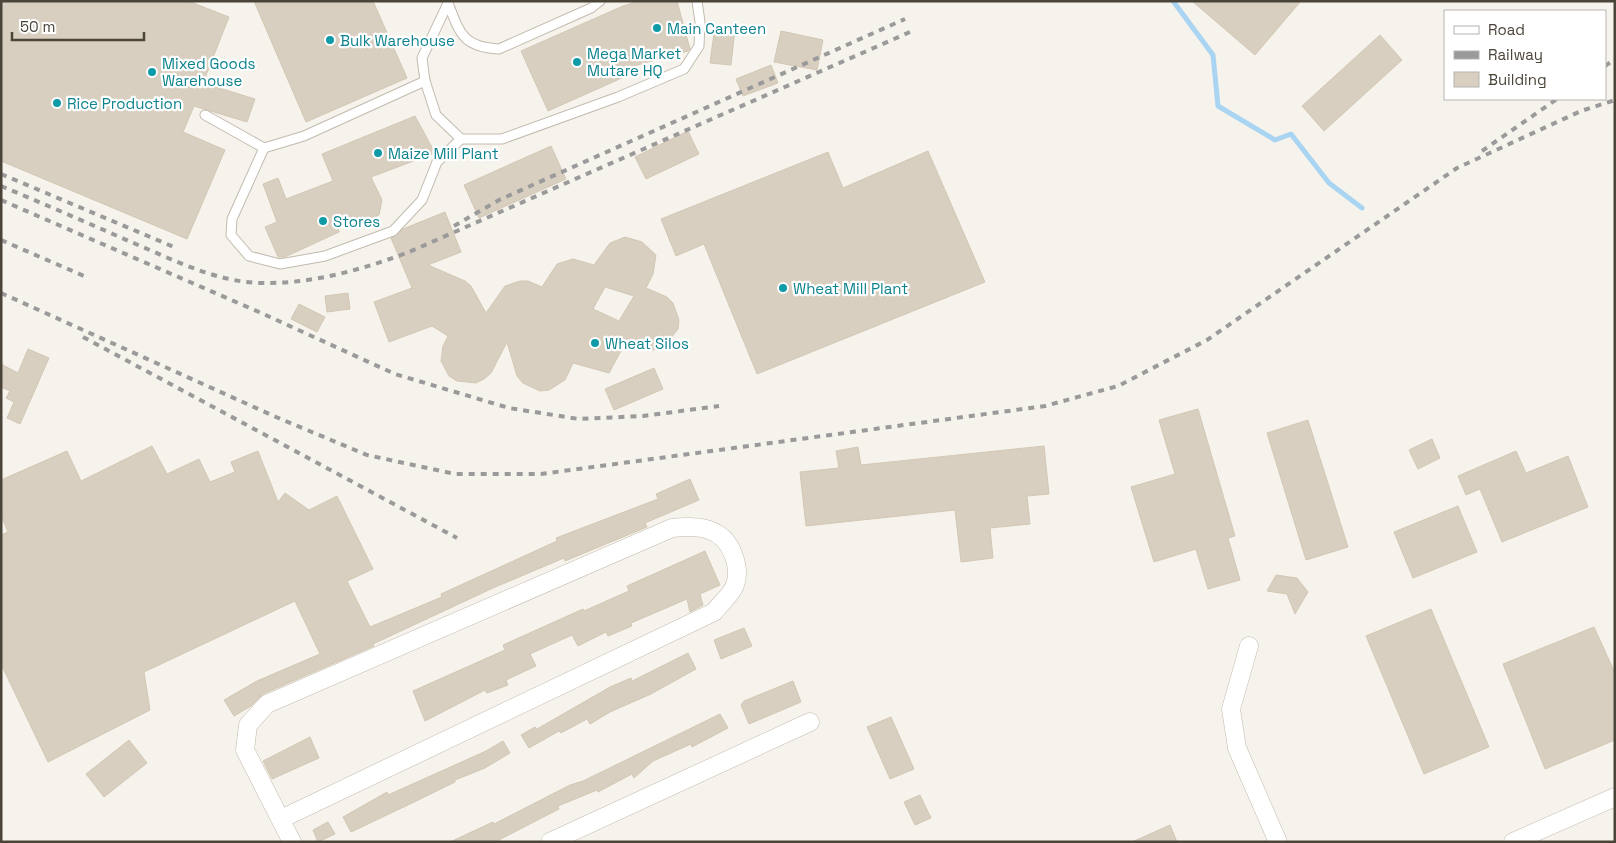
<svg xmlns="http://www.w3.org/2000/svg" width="1616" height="843" font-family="'Space Grotesk',sans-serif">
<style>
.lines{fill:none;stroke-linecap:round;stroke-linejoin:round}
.stream{stroke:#a9d4f2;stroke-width:5}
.building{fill:#d8cfc1;stroke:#d3c7b4;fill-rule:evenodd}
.service-casing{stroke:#c2bbae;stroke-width:11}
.minor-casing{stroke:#c2bbae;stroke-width:19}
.service{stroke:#fff;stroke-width:9}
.minor{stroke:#fff;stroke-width:18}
.rail{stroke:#9a9a9a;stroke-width:4;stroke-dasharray:6 6;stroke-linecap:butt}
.culture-dot{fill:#0f9aa8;stroke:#fff;stroke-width:2}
.labels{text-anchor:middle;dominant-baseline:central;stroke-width:4.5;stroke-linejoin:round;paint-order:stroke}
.culture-label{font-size:15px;fill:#0d838f;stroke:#fff;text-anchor:start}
</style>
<rect width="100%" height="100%" fill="#f6f3ec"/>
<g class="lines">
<!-- stream -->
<polyline class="stream" points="1173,1 1213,55 1218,106 1275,140 1291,134 1329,183 1362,208"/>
</g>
<!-- building -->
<g class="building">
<polygon points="1,1 188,1 229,17 203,83 255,99 247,122 194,106 183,132 225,150 187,239 1,161"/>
<polygon points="254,1 373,1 407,78 306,122"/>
<polygon points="640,1 677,1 690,49 688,51 630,67 633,73 548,111 521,51 623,6"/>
<polygon points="1192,1 1301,1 1255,55"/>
<polygon points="715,26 735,29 731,65 710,63"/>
<polygon points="781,31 823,40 817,70 774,62"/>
<polygon points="1380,35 1402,60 1324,131 1302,106"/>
<polygon points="771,65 778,83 743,96 736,79"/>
<polygon points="415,116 435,153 371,177 382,200 379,215 347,229 344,222 338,224 339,232 285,257 278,257 265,227 277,222 263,184 278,178 286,199 333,181 322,154"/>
<polygon points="688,131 699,154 646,179 635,157"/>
<polygon points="551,146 566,179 479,218 464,185"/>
<polygon points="928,151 985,282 757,374 704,244 676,256 661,219 828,152 843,188"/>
<path d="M445,212L461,252L428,265L465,281L471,286L486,313L505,286L520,281H528L542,287L557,264L573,259L594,265L610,243L625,237L642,242L656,255L653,274L646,288L667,297L673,303L679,320L678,329L666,344L653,350L639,346L628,338L609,373L573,363L565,380L549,390L540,391L523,383L517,376L507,342L491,373L484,379L476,383L457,381L449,376L441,361L443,346L448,336L432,326L389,342L374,302L412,288L391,238L403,229ZM605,287L634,296L619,321L593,309Z"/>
<polygon points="348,293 350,309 327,312 325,296"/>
<polygon points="299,304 325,317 317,332 291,319"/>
<polygon points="28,349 49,358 20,424 7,418 14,402 6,398 10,391 1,387 1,364 18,373"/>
<polygon points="654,368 663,389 614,410 605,389"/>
<polygon points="1198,409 1235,536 1228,538 1240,580 1208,589 1196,549 1154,562 1131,487 1175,474 1159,420"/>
<polygon points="1308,420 1348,547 1306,560 1267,433"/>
<polygon points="1432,439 1440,458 1418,469 1409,450"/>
<polygon points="152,446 167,474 199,459 210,482 235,472 231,462 258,451 278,502 285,493 309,510 337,496 373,569 347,581 370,627 442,597 441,594 557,541 556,538 658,499 656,494 690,479 699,500 645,523 647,527 565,561 564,558 493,588 373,644 374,646 263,694 251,706 234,716 224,700 257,681 320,654 295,601 144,672 150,710 48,762 1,664 1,535 8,532 1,516 1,480 67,451 81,481"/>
<polygon points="1044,446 1049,494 1027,496 1030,524 990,528 993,558 961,562 955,510 806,526 800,472 839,468 836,451 858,447 861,465"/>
<polygon points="1516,451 1526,473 1568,456 1588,507 1502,542 1480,489 1466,495 1458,476"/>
<polygon points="1458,506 1477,552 1413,578 1394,532"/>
<polygon points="705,551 720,585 700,594 703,605 690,612 687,599 631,623 632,626 608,636 606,632 578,646 572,635 530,654 536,666 506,680 508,685 487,693 485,690 425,721 413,691 505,650 503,645 583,609 584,611 629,591 627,586"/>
<polygon points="1276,575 1297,578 1308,592 1295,614 1287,594 1267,591"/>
<polygon points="1431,609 1489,747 1424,774 1366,636"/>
<polygon points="1594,627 1615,673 1615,740 1545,769 1503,664"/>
<polygon points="744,628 752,646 721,659 714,640"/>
<polygon points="688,653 696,669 651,694 610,712 590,724 587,719 561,733 559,731 529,748 521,735 535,727 537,729 610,687 631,678 632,681"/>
<polygon points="793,681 801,702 749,724 741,705 744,701"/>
<polygon points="720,714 728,728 692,747 691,744 653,761 634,778 632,774 598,792 597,790 558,806 559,809 495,842 450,842 493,822 494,824 570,785 583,781"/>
<polygon points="891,717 914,769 890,779 867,727"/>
<polygon points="310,737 319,758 272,779 263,761"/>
<polygon points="129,740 147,763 104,797 86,774"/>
<polygon points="503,741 510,753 485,768 455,780 455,782 410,804 351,832 343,817 387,792 388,795 486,751"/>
<polygon points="920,795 931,818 915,825 904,802"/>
<polygon points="328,822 335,834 318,842 313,830"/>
<polygon points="1170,825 1177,842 1132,842"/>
</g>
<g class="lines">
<defs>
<g id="service">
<polyline points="449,1 422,58 425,81 436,115 461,139 502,139 618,97 684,69 699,46 700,22 697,1"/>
<path d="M448,3C460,34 463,47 499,49L591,8L600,1"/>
<polyline points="205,115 264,148 304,136 425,81"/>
<polyline points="264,148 232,219 231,235 249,256 280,264 325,256 393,231 422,200 437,162 461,139"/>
</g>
<g id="minor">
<polyline points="1249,646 1231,709 1237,748 1278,842"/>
<path d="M281,819L714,612C720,604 732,594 735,585C739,574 737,564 733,554C723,527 698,525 672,528L267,704L248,725L245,750L292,842"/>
<polyline points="550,842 810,722"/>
<polyline points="1513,842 1615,797"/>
</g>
</defs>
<!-- service casing -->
<use href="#service" class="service-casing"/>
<!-- minor casing -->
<use href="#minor" class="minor-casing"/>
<!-- service -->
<use href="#service" class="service"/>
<!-- minor -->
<use href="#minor" class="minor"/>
<!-- rail -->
<g class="rail">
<polyline points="1605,66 1615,59"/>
<polyline points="1482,151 1557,99"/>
<polyline points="1,174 174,247"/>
<path d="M1,186C44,204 88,223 131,242C172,259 215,282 261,283C312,284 361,270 409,252L910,32"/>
<polyline points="1,200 259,312 395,374 509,408 579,419 643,416 719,406"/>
<polyline points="454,226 499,200 905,19"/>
<polyline points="1,240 84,276"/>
<polyline points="1,293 276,417 367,455 455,474 541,474 1045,406 1118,386 1207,340 1457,168 1581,111 1615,100"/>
<polyline points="83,337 457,538"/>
</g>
</g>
<!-- markers -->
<g class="culture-dot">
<circle cx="657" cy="28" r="5"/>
<circle cx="330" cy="40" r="5"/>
<circle cx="577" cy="62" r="5"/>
<circle cx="152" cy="72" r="5"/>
<circle cx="57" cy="103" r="5"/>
<circle cx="378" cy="153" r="5"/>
<circle cx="323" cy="221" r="5"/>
<circle cx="783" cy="288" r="5"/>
<circle cx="595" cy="343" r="5"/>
</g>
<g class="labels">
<!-- culture labels -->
<g class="culture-label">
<text x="667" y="28">Main Canteen</text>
<text x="340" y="40">Bulk Warehouse</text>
<text x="587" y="53">Mega Market<tspan x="587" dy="17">Mutare HQ</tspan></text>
<text x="162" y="63">Mixed Goods<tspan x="162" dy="17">Warehouse</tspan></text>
<text x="67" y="103">Rice Production</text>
<text x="388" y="153">Maize Mill Plant</text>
<text x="333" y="221">Stores</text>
<text x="793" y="288">Wheat Mill Plant</text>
<text x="605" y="343">Wheat Silos</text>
</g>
</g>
<!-- border -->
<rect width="1616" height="843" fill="none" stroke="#4b4439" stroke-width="5"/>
<!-- legend -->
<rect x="1444" y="10" width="162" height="90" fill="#ffffff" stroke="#b7b4b0"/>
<rect x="1454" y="26" width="25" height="8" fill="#ffffff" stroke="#b7b4b0"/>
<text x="1488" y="35" font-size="15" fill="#4b4439">Road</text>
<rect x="1454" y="51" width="25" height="8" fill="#9a9a9a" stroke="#b7b4b0"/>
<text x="1488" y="60" font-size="15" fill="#4b4439">Railway</text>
<rect x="1454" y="72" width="25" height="15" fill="#d8cfc1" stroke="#b7b4b0"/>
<text x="1488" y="85" font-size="15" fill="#4b4439">Building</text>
<!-- scale -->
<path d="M12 32v8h132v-8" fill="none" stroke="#4b4439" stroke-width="2.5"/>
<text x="20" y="32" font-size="15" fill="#4b4439" stroke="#ffffff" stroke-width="4" paint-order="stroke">50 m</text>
</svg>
